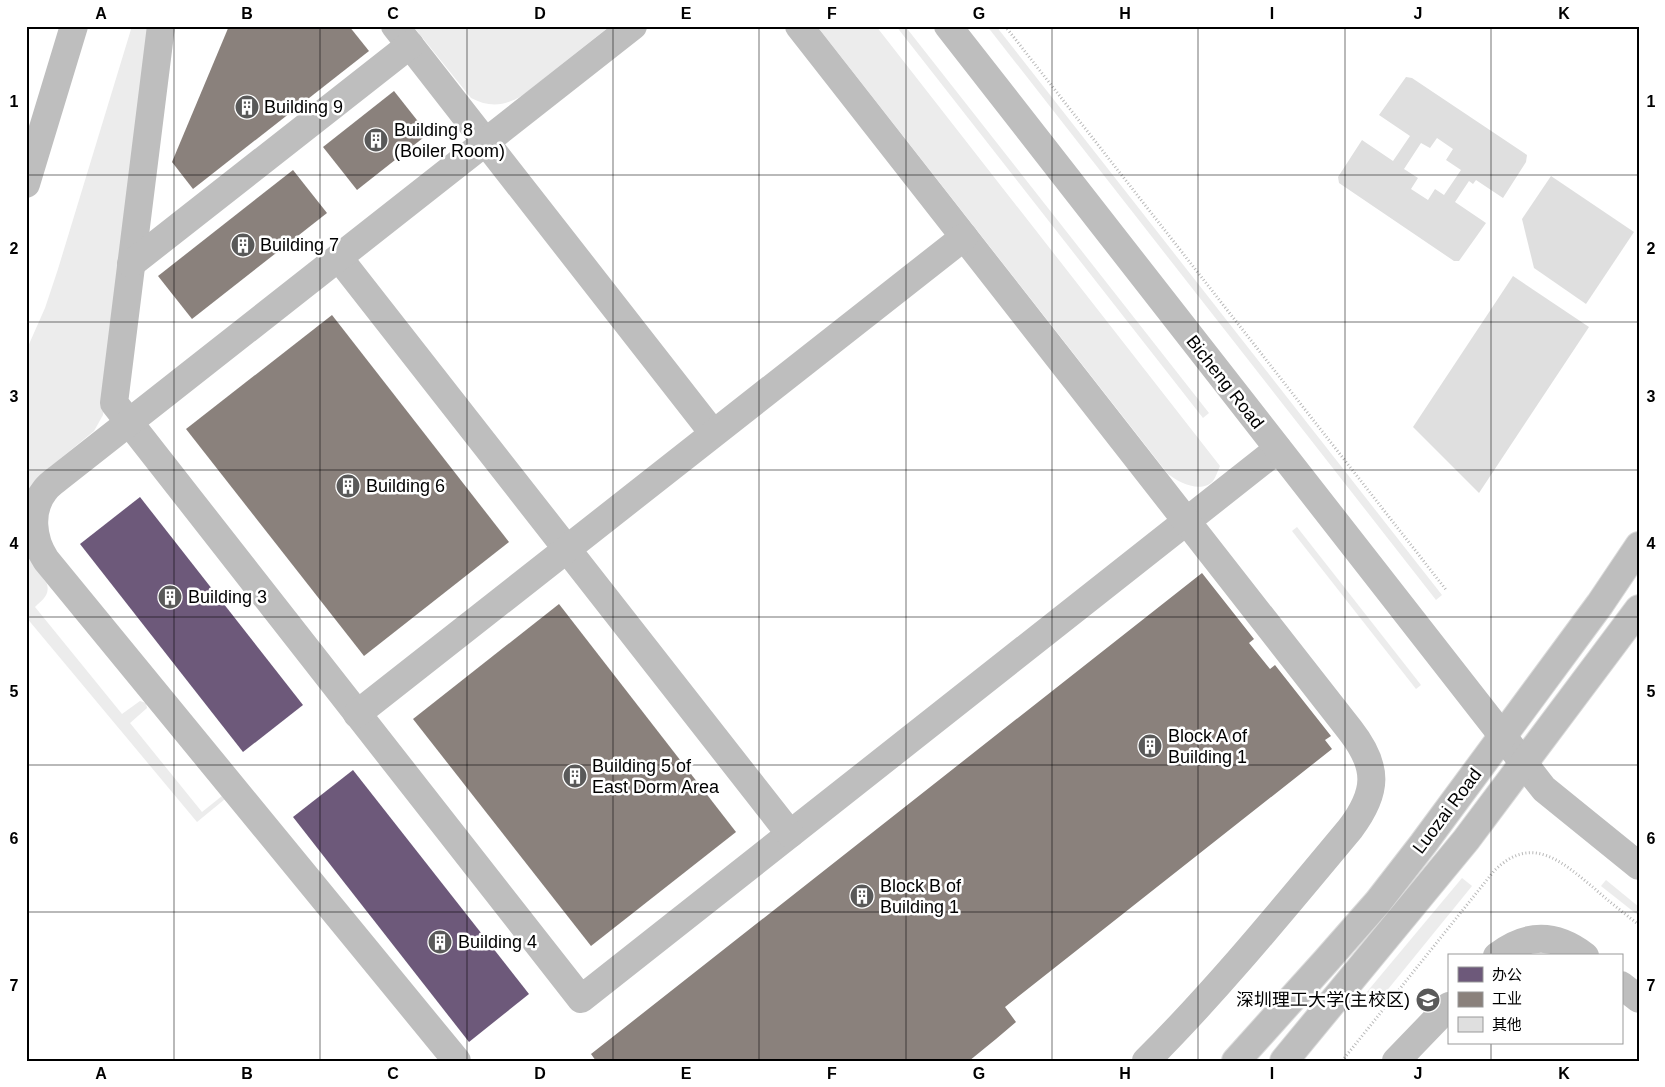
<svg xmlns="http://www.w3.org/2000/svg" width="1665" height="1087" font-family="Helvetica,'Noto Sans SC',sans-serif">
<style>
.green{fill:#ececec}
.offices{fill:#6d597a}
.industry{fill:#8a817c}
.building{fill:#dfdfdf;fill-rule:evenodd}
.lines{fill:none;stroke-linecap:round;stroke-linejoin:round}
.major-casing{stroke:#dbdbdb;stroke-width:30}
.path{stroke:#b9b9b9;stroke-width:3;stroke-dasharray:1 2.5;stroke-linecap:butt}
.minor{stroke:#bebebe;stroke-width:28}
.major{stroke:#bebebe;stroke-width:28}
.grid{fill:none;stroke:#000;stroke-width:1;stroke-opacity:0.55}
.labels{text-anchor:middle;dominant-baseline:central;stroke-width:5;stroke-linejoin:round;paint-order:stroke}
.poi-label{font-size:18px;fill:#000;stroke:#fff;text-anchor:start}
.street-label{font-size:18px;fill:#000;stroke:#fff}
.neatline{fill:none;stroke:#000;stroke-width:2}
.grid-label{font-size:16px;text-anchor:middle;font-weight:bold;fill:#000}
</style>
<rect width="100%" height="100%" fill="#fff"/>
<!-- green -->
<g class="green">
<polygon points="132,26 152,26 103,415 94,431 44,472 26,496 26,351 45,308 58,269"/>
<path d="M413,26H610L523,95C505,106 490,108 471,98Z"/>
<path d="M817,26H876L1220,466C1218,470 1216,477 1213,481C1201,494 1178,482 1168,474Z"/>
<polygon points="896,26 905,26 1209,413 1203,418"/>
<polygon points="987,26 996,26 1442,595 1436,600"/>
<polygon points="1297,527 1421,685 1416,689 1292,531"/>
<path d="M26,554L47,584C50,596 42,600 35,607L122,714L140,701L146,703L147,708L130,723L202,812L222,796L225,799L197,822L26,617Z"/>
<polygon points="1462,878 1472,886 1376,1004 1372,1006 1368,1005 1365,1001 1366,993"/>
<polygon points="1606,880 1639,907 1639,916 1601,886"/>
</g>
<!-- offices -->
<g class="offices">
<polygon points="140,497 303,705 243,752 80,544"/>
<polygon points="353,770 529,994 469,1042 293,817"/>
</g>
<!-- industry -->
<g class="industry">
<polygon points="229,26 349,26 369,51 193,189 172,162"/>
<polygon points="394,91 428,134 357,190 323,147"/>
<polygon points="293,170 327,213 192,319 158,276"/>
<polygon points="332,315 509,542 364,656 186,429"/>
<polygon points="1202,573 1254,639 1249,643 1270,669 1275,665 1331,736 1325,740 1332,749 1005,1007 1016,1022 996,1039 969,1061 596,1061 591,1054"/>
<polygon points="559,604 736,832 591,946 413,719"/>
</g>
<!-- building -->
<g class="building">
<path d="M1406,77L1412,78L1527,155L1526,162L1503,198L1476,180L1473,184L1469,181L1455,202L1486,223L1459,261H1454L1339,183L1338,177L1362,140L1393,161L1410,136L1379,115ZM1437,138L1453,149L1446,160L1461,170L1444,195L1435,189L1428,200L1411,189L1418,178L1404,169L1421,143L1430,148Z"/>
<polygon points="1551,176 1634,232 1586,304 1534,268 1522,219"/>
<polygon points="1513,276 1589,327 1479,493 1413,427"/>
</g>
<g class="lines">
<defs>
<g id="major">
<polyline points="1236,1061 1326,961 1378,902 1423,844 1600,604 1639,546"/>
<polyline points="1284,1061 1466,840 1639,609"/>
</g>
</defs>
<!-- major casing -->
<use href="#major" class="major-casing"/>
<!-- path -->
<g class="path">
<polyline points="1005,26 1447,591"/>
<path d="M1342,1061L1494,871C1532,833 1562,862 1594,888C1608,901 1624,913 1639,925"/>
</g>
<!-- minor -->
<g class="minor">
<polyline points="161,26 114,403 581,999 1278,449"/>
<polyline points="395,26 713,433"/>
<path d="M799,26L1350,730C1379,767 1378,792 1350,829C1284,908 1219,988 1146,1061"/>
<polyline points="948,26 1544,789 1639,866"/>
<polyline points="26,184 74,26"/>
<polyline points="339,258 790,834"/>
<polyline points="131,264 410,45"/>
<polyline points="357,714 964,237"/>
<path d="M1497,956C1527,933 1555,933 1585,956"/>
<polyline points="1621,985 1639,999"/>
<path d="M457,1061L46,560C32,539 29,510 45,490C48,486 53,482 57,479L633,26"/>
<polyline points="1396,1061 1449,1006"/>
</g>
<!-- major -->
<use href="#major" class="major"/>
</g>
<!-- grid -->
<path class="grid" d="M174,26V1061M320,26V1061M467,26V1061M613,26V1061M759,26V1061M906,26V1061M1052,26V1061M1198,26V1061M1345,26V1061M1491,26V956M26,175H1639M26,322H1639M26,470H1639M26,617H1639M26,765H1639M26,912H1639M1491,1043V1061"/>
<!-- icons -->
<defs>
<symbol id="building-disc" viewBox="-11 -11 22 22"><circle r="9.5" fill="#595959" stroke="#fff"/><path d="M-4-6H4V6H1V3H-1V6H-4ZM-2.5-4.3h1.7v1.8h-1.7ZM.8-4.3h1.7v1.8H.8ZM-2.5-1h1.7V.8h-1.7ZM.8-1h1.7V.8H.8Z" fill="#fff"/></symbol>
<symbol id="university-disc" viewBox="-11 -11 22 22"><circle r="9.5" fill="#595959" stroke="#fff"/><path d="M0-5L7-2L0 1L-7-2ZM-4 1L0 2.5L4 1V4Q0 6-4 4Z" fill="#fff"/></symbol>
</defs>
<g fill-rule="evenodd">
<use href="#building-disc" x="233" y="93" width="28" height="28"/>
<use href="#building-disc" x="362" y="126" width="28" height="28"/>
<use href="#building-disc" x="229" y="231" width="28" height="28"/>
<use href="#building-disc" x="334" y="472" width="28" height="28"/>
<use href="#building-disc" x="156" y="583" width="28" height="28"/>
<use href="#building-disc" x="1136" y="732" width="28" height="28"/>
<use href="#building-disc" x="561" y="762" width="28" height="28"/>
<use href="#building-disc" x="848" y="882" width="28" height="28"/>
<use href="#building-disc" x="426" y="928" width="28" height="28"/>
<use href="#university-disc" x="1414" y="986" width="28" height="28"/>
</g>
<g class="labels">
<!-- poi labels -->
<g class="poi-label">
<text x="264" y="107">Building 9</text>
<text x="394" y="130">Building 8<tspan x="394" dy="21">(Boiler Room)</tspan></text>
<text x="260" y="245">Building 7</text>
<text x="366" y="486">Building 6</text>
<text x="188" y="597">Building 3</text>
<text x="1168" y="736">Block A of<tspan x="1168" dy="21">Building 1</tspan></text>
<text x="592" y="766">Building 5 of<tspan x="592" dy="21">East Dorm Area</tspan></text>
<text x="880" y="886">Block B of<tspan x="880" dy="21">Building 1</tspan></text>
<text x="458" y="942">Building 4</text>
<text x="1410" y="1000" text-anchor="end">深圳理工大学(主校区)</text>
</g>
<!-- street labels -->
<g class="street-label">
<text transform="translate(1225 382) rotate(52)">Bicheng Road</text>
<text transform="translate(1447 811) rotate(-53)">Luozai Road</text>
</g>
</g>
<!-- border -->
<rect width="1665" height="1087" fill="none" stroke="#ffffff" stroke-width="55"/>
<!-- legend -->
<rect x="1448" y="954" width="175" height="90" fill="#ffffff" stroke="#999999"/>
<rect x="1458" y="967" width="25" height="15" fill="#6d597a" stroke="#999999"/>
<text x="1492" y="980" font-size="15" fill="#000000">办公</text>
<rect x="1458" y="992" width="25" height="15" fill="#8a817c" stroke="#999999"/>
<text x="1492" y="1004" font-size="15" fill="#000000">工业</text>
<rect x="1458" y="1017" width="25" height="15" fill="#dfdfdf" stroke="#999999"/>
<text x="1492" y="1030" font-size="15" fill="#000000">其他</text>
<rect x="28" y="28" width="1610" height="1032" class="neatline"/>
<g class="grid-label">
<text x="101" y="19">A</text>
<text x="247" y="19">B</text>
<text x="393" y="19">C</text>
<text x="540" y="19">D</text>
<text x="686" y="19">E</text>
<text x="832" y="19">F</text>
<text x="979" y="19">G</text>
<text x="1125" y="19">H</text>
<text x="1272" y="19">I</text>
<text x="1418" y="19">J</text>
<text x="1564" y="19">K</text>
<text x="14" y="107">1</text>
<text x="1651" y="107">1</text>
<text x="14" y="254">2</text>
<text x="1651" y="254">2</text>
<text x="14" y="402">3</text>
<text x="1651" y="402">3</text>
<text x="14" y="549">4</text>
<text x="1651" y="549">4</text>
<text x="14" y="697">5</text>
<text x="1651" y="697">5</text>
<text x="14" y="844">6</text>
<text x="1651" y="844">6</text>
<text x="14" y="991">7</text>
<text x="1651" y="991">7</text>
<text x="101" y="1079">A</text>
<text x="247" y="1079">B</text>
<text x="393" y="1079">C</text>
<text x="540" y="1079">D</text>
<text x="686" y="1079">E</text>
<text x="832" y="1079">F</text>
<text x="979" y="1079">G</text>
<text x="1125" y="1079">H</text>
<text x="1272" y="1079">I</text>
<text x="1418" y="1079">J</text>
<text x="1564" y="1079">K</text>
</g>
</svg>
